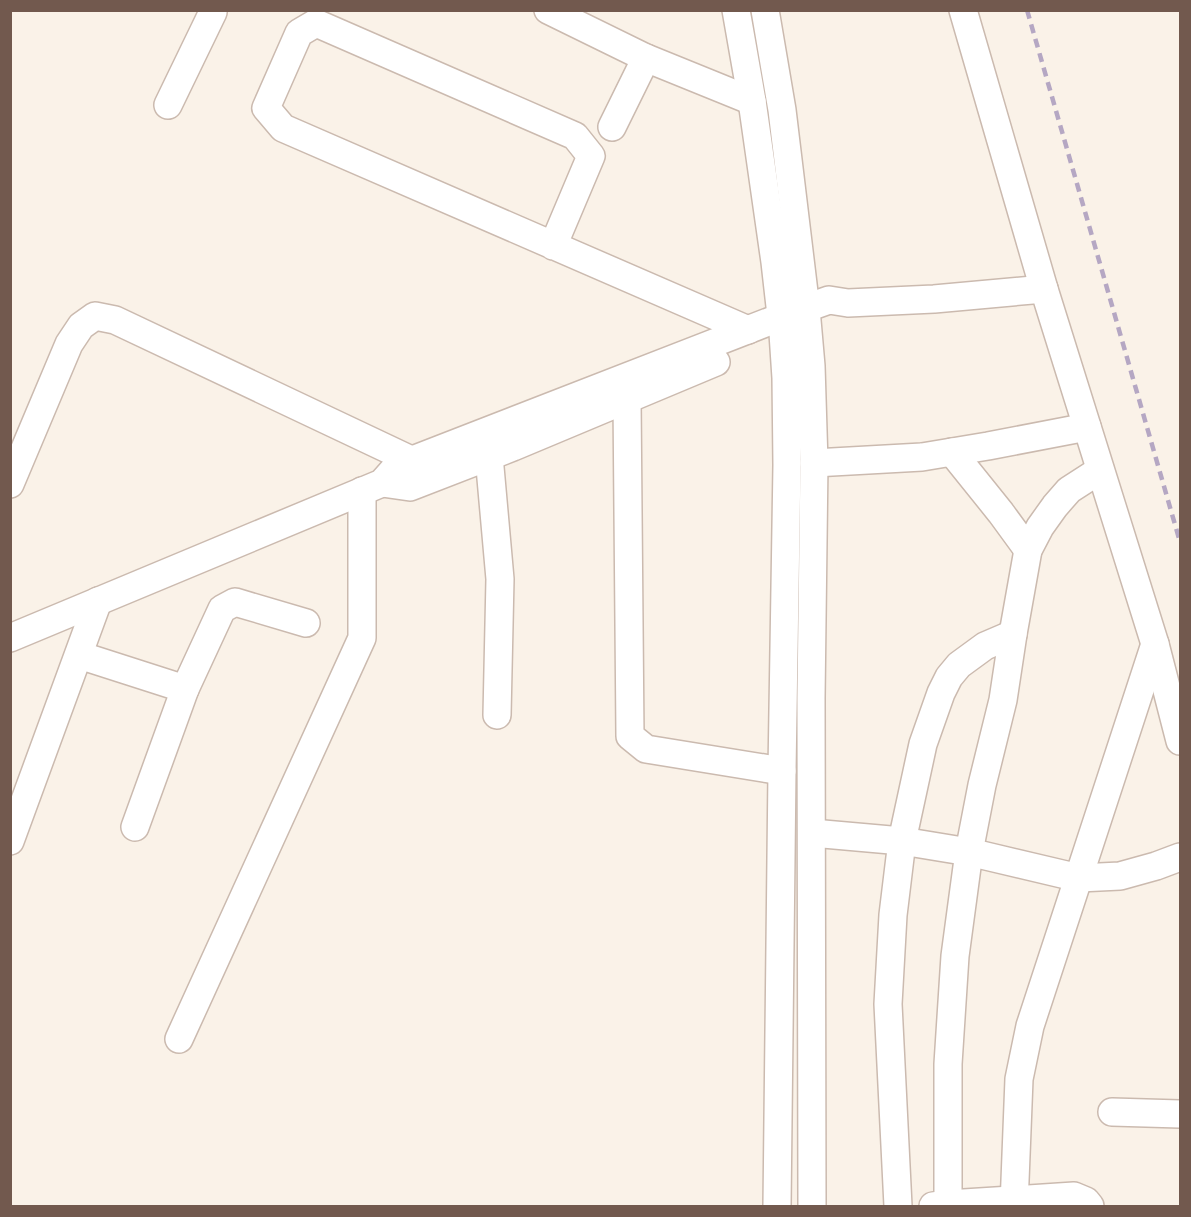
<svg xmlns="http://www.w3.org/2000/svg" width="1191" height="1217" font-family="Montserrat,sans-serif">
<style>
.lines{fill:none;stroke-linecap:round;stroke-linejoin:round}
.minor-casing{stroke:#cbbaaf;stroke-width:30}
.minor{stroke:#fff;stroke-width:27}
.rail{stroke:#b5a7c3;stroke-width:4.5;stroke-dasharray:9 6;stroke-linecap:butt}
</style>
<rect width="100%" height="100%" fill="#faf2e8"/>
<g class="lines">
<defs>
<g id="minor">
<polyline points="548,10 646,58 752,101"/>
<polyline points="736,10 752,101 775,262 783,333 786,378 787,465 782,771 777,1206"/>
<polyline points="765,10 782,110 806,309 811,366 814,463 811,698 812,1206"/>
<polyline points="963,10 1044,289 1155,644 1180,741"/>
<polyline points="168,105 213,12 212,10"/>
<polyline points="612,127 646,58"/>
<polyline points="553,246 591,156 575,136 316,23 299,33 266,108 283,128 748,330"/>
<polyline points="627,399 630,736 646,749 782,771"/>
<polyline points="952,452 1001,513 1028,550"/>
<polyline points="489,456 500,579 497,715"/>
<polyline points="814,463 922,457 988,446 1087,427"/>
<polyline points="382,483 410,487 513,447 716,362"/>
<polyline points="10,484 69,344 81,326 95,316 115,320 411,460"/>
<polyline points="10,638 382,483 397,466 781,317 829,300 848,303 934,299 1044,289"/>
<polyline points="79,655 185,689 135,827"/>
<polyline points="185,689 222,609 235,602 306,623"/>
<polyline points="812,833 902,841 969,852 1079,878 1120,876 1156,866 1180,857"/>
<polyline points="10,841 98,601"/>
<polyline points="179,1039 362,638 362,491"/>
<polyline points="1112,1112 1180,1114"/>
<polyline points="898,1206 888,1004 893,915 902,841 923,744 941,693 949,677 959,665 985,646 1013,634"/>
<polyline points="933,1206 948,1204 1074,1196 1086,1201 1090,1206"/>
<polyline points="948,1206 948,1064 955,956 969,852 982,785 1003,700 1013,634 1028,550 1040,527 1055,506 1069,490 1100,470"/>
<polyline points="1014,1206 1019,1079 1030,1026 1155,644"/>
</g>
</defs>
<!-- minor casing -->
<use href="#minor" class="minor-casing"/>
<!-- minor -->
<use href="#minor" class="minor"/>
<!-- rail -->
<polyline class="rail" points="1027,10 1180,542"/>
</g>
<!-- border -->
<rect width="1191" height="1217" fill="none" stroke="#72594e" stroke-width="24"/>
</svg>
